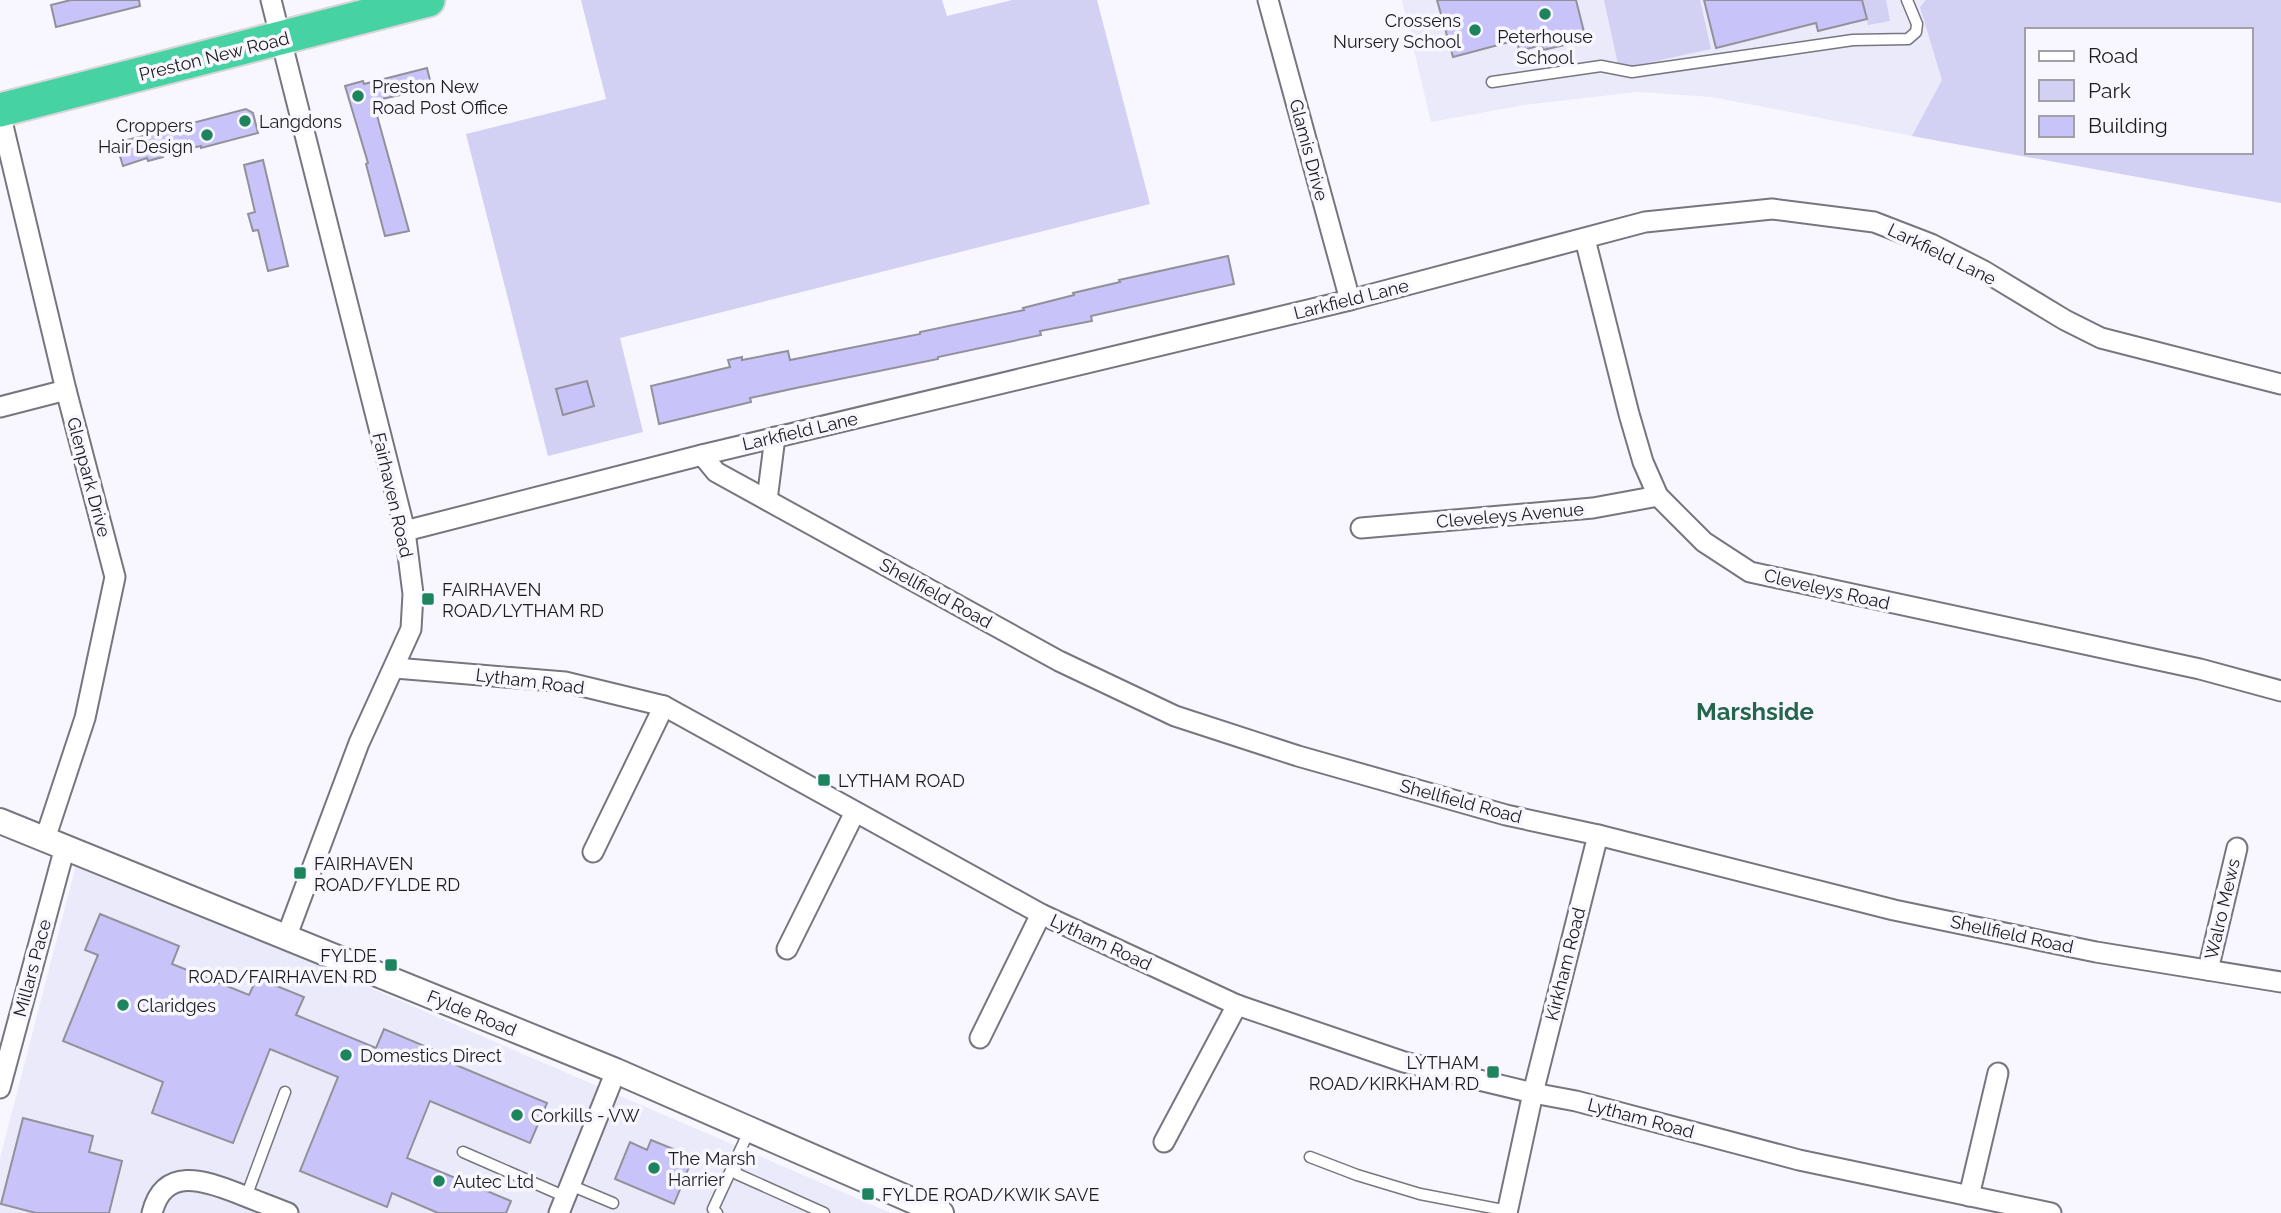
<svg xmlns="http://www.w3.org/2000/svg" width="2281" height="1213" font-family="Raleway,sans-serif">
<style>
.built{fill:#eaeafa;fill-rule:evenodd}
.green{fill:#d2d0f3;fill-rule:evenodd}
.building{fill:#c8c4f9;stroke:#92919a;stroke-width:2}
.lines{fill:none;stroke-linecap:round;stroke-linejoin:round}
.service-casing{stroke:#76767e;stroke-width:13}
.minor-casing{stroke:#76767e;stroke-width:23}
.tertiary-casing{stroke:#76767e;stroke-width:28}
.trunk-casing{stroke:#d6d6d7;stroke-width:37}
.service{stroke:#fff;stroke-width:10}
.minor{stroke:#fff;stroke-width:19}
.tertiary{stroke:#fff;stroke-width:24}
.trunk{stroke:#47d2a4;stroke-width:33}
.poi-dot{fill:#1d845e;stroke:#f8f7ff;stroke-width:2.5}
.labels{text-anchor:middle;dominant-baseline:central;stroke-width:7;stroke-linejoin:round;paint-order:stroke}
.poi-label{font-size:18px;fill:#1d1d20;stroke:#f8f7ff;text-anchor:start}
.street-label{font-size:18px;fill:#1d1d20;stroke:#f8f7ff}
.district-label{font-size:24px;font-weight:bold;fill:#24654b;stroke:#f8f7ff}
</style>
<rect width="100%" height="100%" fill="#f8f7ff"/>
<!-- built -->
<g class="built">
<path d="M1402,0H2281V203L1912,136L1712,97L1637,92L1524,105L1431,122ZM2027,30H2251V152H2027Z"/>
<polygon points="77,861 891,1213 0,1213 0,1158"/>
</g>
<!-- green -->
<g class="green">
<polygon points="581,0 942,0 947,16 1012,0 1097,0 1150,204 620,338 643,432 548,456 466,134 606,99"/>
<polygon points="1604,0 1700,0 1711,49 1619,69"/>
<polygon points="1862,0 1886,0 1890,21 1868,25"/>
<path d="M1926,0H2281V203L1912,136L1942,80L1920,7ZM2027,30H2251V152H2027Z"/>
</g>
<!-- building -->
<g class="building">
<polygon points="71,0 139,0 140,6 56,27 51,5"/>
<polygon points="1437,0 1576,0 1586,40 1543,50 1542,45 1519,51 1517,40 1453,57"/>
<polygon points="1704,0 1862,0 1867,19 1818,31 1816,23 1716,48"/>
<polygon points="427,68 432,88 373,101 409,231 385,236 366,164 368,163 345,86 363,81 364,84"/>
<polygon points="246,109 253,113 258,133 201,148 201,146 162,154 163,157 148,161 147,158 123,166 116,143"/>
<polygon points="263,160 288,266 268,271 258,230 253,231 248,214 255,212 244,165"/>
<polygon points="1228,256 1234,284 1091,316 1092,321 1040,331 1041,335 938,357 938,359 796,388 750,398 751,402 659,424 651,386 730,367 728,360 742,357 742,360 788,351 790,360 920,334 920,332 1024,310 1023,308 1074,295 1073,293 1120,282 1119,280"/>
<polygon points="587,381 594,406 563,415 556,389"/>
<polygon points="100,914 179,946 172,964 249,995 257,978 304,997 296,1015 376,1048 384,1029 434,1050 432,1055 547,1103 530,1143 430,1101 407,1158 511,1201 506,1213 438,1213 392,1193 387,1207 300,1171 338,1077 270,1049 233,1143 152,1113 163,1082 63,1041 98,955 85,950"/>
<polygon points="23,1118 93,1136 89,1152 122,1161 109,1213 36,1213 1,1204"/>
<polygon points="651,1140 693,1157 674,1204 615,1179 630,1142 647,1150"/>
</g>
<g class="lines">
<defs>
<g id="service">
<polyline points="1492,82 1601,66 1632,72 1853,40 1908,39 1916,32 1917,24 1907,0"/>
<polyline points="463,1152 566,1197"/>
<polyline points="1310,1157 1357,1175 1420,1194 1508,1211"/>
<polyline points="734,1165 737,1174 824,1213"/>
<polyline points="570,1185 613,1203"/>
<polyline points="246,1197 285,1092"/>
<polyline points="717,1213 713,1209 750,1129"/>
</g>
<g id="minor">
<polyline points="271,0 405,531 413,594 411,629 359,743 286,938"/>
<polyline points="1268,0 1350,300"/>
<polyline points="0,113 66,390 115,577 85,718 45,839"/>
<polyline points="1585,239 1629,414 1643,462 1658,496 1704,542 1750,572 2200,669 2281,691"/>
<polyline points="0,407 66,390"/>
<polyline points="702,455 716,472 1059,661 1175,716 1298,756 1506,815 1598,835 1894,910 2096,952 2281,982"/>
<polyline points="767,500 775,437"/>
<polyline points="1361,528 1593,508 1658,496"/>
<polyline points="405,531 702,455 1350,300 1645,222 1772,209 1874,222 1931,244 1984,271 2065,320 2101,338 2281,384"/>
<polyline points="395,668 565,682 664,706 1041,914 1237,1005 1404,1062 1533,1093 1576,1101 1799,1160 2051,1213"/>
<polyline points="593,852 664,706"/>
<polyline points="787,949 855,812"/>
<polyline points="2208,970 2237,848"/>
<polyline points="980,1038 1041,914"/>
<polyline points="0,1088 65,847"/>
<polyline points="1164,1142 1237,1005"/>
<polyline points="1969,1196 1998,1073"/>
<path d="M152,1213C164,1166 204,1180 237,1193C254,1200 271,1206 288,1213"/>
<polyline points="559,1213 616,1071"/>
<polyline points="1507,1213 1533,1093 1598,835"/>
</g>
<polyline id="tertiary" points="0,821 616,1071 941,1213"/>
<polyline id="trunk" points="0,110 428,0"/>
</defs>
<!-- service casing -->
<use href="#service" class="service-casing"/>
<!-- minor casing -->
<use href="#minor" class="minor-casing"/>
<!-- tertiary casing -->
<use href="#tertiary" class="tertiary-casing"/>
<!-- trunk casing -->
<use href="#trunk" class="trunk-casing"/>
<!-- service -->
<use href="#service" class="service"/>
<!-- minor -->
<use href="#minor" class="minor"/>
<!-- tertiary -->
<use href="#tertiary" class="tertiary"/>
<!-- trunk -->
<use href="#trunk" class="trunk"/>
</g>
<!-- markers -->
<g class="poi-dot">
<circle cx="1545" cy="14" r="7"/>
<circle cx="1475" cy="30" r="7"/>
<circle cx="358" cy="96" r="7"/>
<circle cx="245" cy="121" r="7"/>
<circle cx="207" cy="135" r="7"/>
<rect x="421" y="592" width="14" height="14" rx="3.5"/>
<rect x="817" y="773" width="14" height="14" rx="3.5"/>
<rect x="293" y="866" width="14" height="14" rx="3.5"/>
<rect x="384" y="958" width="14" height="14" rx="3.5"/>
<circle cx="123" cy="1005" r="7"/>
<circle cx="346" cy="1055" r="7"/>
<rect x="1486" y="1065" width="14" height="14" rx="3.5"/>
<circle cx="517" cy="1115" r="7"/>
<circle cx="654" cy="1168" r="7"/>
<circle cx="439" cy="1181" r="7"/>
<rect x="861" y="1187" width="14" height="14" rx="3.5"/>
</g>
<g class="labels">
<!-- poi labels -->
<g class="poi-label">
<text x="1461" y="20" text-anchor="end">Crossens<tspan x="1461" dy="21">Nursery School</tspan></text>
<text x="1545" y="36" text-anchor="middle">Peterhouse<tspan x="1545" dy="21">School</tspan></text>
<text x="372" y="86">Preston New<tspan x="372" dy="21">Road Post Office</tspan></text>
<text x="259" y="121">Langdons</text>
<text x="193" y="125" text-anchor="end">Croppers<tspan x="193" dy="21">Hair Design</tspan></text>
<text x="442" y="589">FAIRHAVEN<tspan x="442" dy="21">ROAD/LYTHAM RD</tspan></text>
<text x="838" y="780">LYTHAM ROAD</text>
<text x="314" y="863">FAIRHAVEN<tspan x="314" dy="21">ROAD/FYLDE RD</tspan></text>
<text x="377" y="955" text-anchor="end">FYLDE<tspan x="377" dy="21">ROAD/FAIRHAVEN RD</tspan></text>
<text x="137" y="1005">Claridges</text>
<text x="360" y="1055">Domestics Direct</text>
<text x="1479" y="1062" text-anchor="end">LYTHAM<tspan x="1479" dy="21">ROAD/KIRKHAM RD</tspan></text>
<text x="531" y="1115">Corkills - VW</text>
<text x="668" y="1158">The Marsh<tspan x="668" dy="21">Harrier</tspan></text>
<text x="453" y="1181">Autec Ltd</text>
<text x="882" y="1194">FYLDE ROAD/KWIK SAVE</text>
</g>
<!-- street labels -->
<g class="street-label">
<text transform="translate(214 56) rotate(-14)">Preston New Road</text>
<text transform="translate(1309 150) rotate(75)">Glamis Drive</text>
<text transform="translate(1942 254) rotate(26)">Larkfield Lane</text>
<text transform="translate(1351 299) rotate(-14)">Larkfield Lane</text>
<text transform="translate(800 431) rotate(-13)">Larkfield Lane</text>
<text transform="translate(89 477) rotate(75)">Glenpark Drive</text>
<text transform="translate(393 495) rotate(77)">Fairhaven Road</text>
<text transform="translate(1510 515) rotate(-5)">Cleveleys Avenue</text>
<text transform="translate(1827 589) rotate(13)">Cleveleys Road</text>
<text transform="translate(936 593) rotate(29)">Shellfield Road</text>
<text transform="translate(530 681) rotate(7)">Lytham Road</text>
<text transform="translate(1461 801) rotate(15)">Shellfield Road</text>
<text transform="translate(2222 909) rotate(-77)">Walro Mews</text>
<text transform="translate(2012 934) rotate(12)">Shellfield Road</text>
<text transform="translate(1101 942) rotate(25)">Lytham Road</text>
<text transform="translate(1565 964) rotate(-76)">Kirkham Road</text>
<text transform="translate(32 968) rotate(-75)">Millars Pace</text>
<text transform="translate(472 1013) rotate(22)">Fylde Road</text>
<text transform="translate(1641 1118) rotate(15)">Lytham Road</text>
</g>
<!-- district labels -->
<g class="district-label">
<text x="1755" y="711">Marshside</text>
</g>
</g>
<!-- legend -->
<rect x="2025" y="28" width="228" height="126" fill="#f8f7ff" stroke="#a0a0a6" stroke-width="2"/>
<rect x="2039" y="51" width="35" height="10" fill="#ffffff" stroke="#a0a0a6" stroke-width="2"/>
<text x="2088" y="63" font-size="21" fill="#1d1d20">Road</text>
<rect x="2039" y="80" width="35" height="21" fill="#d2d0f3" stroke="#a0a0a6" stroke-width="2"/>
<text x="2088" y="98" font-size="21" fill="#1d1d20">Park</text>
<rect x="2039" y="116" width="35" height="21" fill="#c8c4f9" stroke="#a0a0a6" stroke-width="2"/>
<text x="2088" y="133" font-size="21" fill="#1d1d20">Building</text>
</svg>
